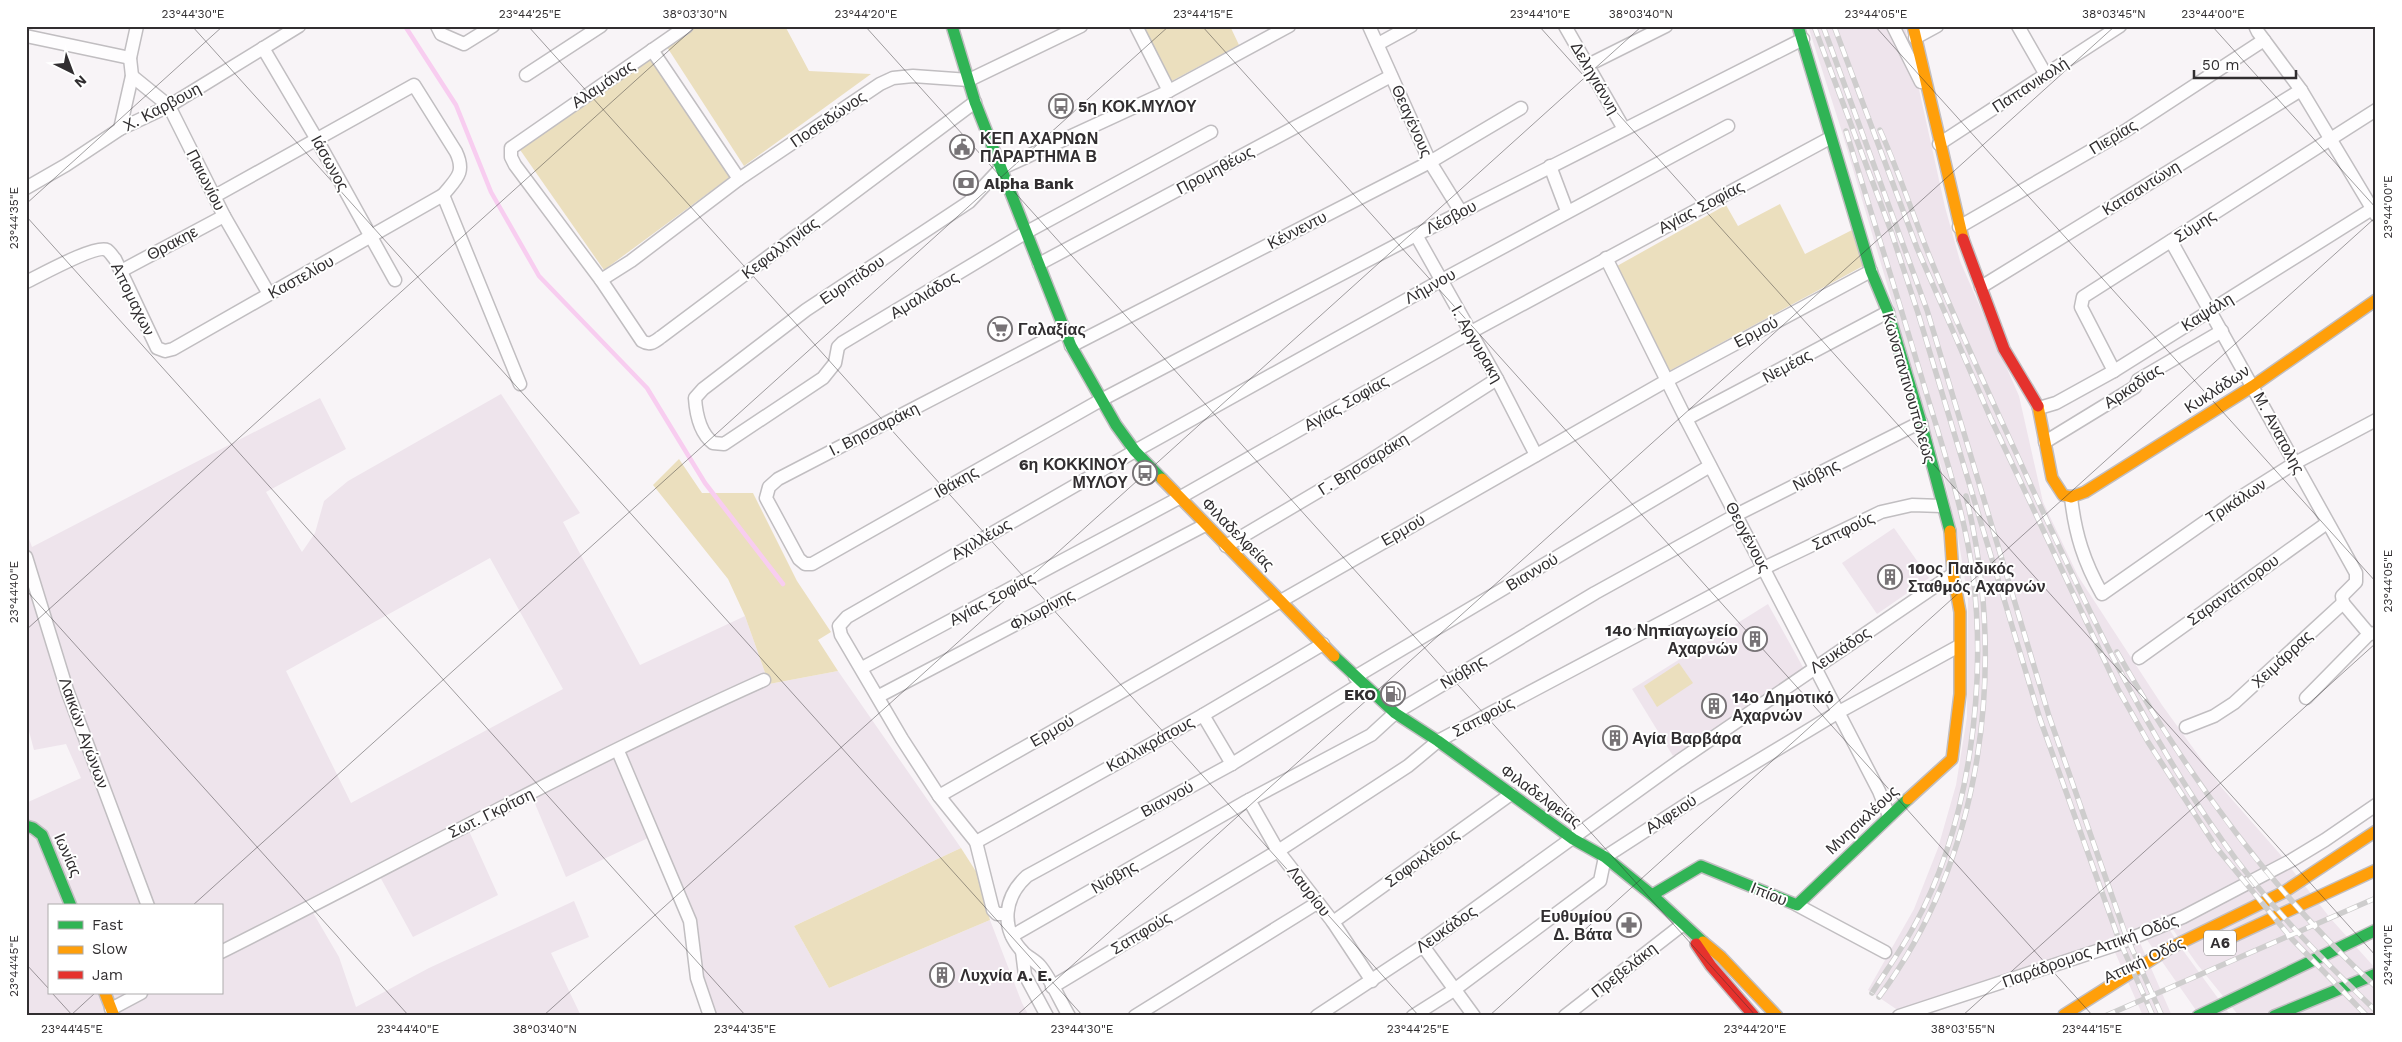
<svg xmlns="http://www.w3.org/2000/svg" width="2402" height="1042" font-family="'Work Sans',sans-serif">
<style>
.built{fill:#eee4ec;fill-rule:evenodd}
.green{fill:#ebdfbe}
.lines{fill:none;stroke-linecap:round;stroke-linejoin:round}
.stream{stroke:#f8cdf0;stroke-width:4.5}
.street-casing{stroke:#c1bec1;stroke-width:15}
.fast-casing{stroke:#c1bec1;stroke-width:14}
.slow-casing{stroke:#c1bec1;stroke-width:14}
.jam-casing{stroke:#c1bec1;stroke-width:14}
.street{stroke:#fefdfe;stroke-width:12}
.fast{stroke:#30b455;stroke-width:11}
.slow{stroke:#ff9f0a;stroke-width:11}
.jam{stroke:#e5322d;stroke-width:11}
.rail-casing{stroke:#cecdcd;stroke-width:5.5}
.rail{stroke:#fff;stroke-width:4;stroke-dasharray:11;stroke-linecap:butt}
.ticks{fill:none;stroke:#312e30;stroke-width:1;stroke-opacity:0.45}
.labels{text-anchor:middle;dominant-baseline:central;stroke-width:4;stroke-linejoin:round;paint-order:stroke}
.shield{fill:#fff;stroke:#6f6d6e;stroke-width:1}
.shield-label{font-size:15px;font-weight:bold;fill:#312e30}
.street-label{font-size:16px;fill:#312e30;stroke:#fff}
.poi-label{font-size:16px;font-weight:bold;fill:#312e30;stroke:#fff;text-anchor:start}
.neatline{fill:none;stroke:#312e30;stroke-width:2}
.ticks-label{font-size:12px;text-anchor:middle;fill:#312e30}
</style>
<rect width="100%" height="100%" fill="#f8f4f7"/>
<!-- built -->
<g class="built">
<polygon points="1808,26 1905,26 1945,207 1960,261 2019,396 2043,502 2078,576 2162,705 2222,788 2279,853 2331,919 2376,969 2376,1016 2239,1016 2197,964 2162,914 2160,915 2182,949 2231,1016 2200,1016 2138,927 2134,929 2172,1016 2143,1016 2110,941 1899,1011 1868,990 1914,909 1938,848 1956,785 1967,717 1968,599 1958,537 1943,473 1842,132"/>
<path d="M501,394L580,513L563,522L640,665L745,616L769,684L838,671L961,848L794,926L829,988L990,920L1022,1003L1029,1016H703L692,974L699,951L648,838L566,877L533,799L469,831L498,895L413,937L379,875L312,911L339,957L356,1007L429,968L574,901L589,937L551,953L581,1016H26V803L81,778L66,744L34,750L26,720V531L32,547L320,398L346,449L266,492L302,552L315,533L324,501L348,481ZM490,558L563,689L351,803L286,671ZM49,906H221V993H49Z"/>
<polygon points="1894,528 1929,578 1877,614 1842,563"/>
<polygon points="1768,604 1804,669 1673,756 1632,689"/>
</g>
<!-- green -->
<g class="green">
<polygon points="692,26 785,26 809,71 871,74 744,166 665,44"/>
<polygon points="1139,26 1230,26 1239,45 1168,83"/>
<polygon points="650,56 730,177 604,270 516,144"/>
<polygon points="1780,204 1805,254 1852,230 1863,266 1669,371 1617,266 1726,205 1738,226"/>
<polygon points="679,459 702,493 753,493 797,581 831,632 818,640 838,671 769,684 745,616 728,579 653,485"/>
<polygon points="1679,663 1693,683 1657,707 1644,686"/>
<polygon points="961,848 977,873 990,920 829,988 794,926"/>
</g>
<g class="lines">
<!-- stream -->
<polyline class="stream" points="405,26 456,105 491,192 539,276 647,388 705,483 783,584"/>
<defs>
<g id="street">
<polyline points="437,26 441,34 464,44 493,26"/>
<path d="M687,26L511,148V157L515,165L601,280L642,341C650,346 654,342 661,337L975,102"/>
<polyline points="1136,26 1169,91"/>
<polyline points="1369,26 1430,162 1461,212"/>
<polyline points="1565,26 1624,129"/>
<polyline points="1893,26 1921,82"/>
<polyline points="2018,26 2046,75"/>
<polyline points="2258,26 2256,28 2258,32 2301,90 2376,215"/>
<polyline points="26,36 130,58"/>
<polyline points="1915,38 1937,26"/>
<polyline points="1378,44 1411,26"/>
<polyline points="263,48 316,138 395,280"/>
<polyline points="652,50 739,179"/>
<polyline points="1588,65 1666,26"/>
<polyline points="526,75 601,26"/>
<polyline points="132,76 169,106 224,216 269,294"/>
<polyline points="120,129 132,76 130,58 137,26"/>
<path d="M1211,132L1025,233L842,343L838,347L835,363L823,378L724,444L713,443C700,433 696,413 695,398L703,389L806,310L969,202L1000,169L1169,91L1289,26"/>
<polyline points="1939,144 2120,26"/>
<polyline points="1550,166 1567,211"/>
<polyline points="26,188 66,165 120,129 169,106 299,26"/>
<polyline points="443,195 520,384"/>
<polyline points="1959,227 2125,131 2264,40"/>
<polyline points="1416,235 1497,379 1536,455"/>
<polyline points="2171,241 2356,573 2356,582 2342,596 2343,603"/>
<polyline points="1606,258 1686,419 1879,791 1889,816"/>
<polyline points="1039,264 1391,76"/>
<polyline points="121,271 224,216"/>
<polyline points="601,280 631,261 739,179 880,84 893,78 913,76 969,80 1081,26"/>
<path d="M26,282C39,276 96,244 107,250C110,252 113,257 115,259L157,348L165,351L173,349L443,195C456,179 466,173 456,152L414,85L215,196"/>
<polyline points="1981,287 2301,90"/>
<polyline points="1065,330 778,479 769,487 766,498 799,559 805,564 812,564 1101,400 1416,235 1803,39"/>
<polyline points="1071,346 1430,162 1521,108"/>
<polyline points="2114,371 2081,307 2083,297 2376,110"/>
<polyline points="2039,408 2056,403 2114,371 2372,209"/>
<polyline points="1686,419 1888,312"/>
<polyline points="2045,442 2135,387 2138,380 2222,331"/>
<path d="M2071,497C2075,534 2084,562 2102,594L2236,500L2295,463L2376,420"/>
<polyline points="1226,546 1363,465 1497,379"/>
<polyline points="26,557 67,690 148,906"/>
<polyline points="2343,603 2369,634 2376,633"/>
<polyline points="2139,658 2327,523"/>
<polyline points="862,668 1179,498 1471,332 1830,138"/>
<polyline points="1355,677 1710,466"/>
<polyline points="879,696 1205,525"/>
<polyline points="2306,698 2369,634"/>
<polyline points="1203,715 1232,764"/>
<polyline points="2186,727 2214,716 2234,703 2343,603"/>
<polyline points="618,751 690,921 697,978 710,1016"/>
<polyline points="939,796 1666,381 1871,271"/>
<polyline points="1249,800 1278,851 1333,922 1372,981"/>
<polyline points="976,842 1203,715 1323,644"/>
<polyline points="1797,905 1885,952"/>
<polyline points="1007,914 997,914 993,910 976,842 939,796 902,739 841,635 839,626 847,617 1135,451 1440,281 1728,126"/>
<polyline points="1333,922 1511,794"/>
<polyline points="1012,936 1247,801 1371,735 1395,713 1595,593 1736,515 1921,422"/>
<polyline points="1423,946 1474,1016"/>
<polyline points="1022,951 1025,975 1047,1016"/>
<path d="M221,952C402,861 579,763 764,680"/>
<polyline points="1052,987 1278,851 1408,766 1438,741 1764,568 1881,512 1912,505 1942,506"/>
<polyline points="111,1009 141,993"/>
<path d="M1069,1016C1060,1001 1051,979 1040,966C1035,960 1027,957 1022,951C1000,927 1004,897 1027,876L1232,764L1362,683"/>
<polyline points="1135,1016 1317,903"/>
<polyline points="1317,1016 1423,946 1679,761 1953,574"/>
<polyline points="1413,1016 1454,990 1600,881 1605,857 1693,800 1837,713 1959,646"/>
<polyline points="1565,1016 1682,925"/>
<polyline points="1899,1016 2115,945 2183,917 2292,860 2325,840 2376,805"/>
</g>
<g id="fast">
<polyline points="952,26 975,102 1071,346 1116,425 1135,451 1162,479"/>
<polyline points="1798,26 1871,271 1888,312 1921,422 1950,531"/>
<polyline points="1334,656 1395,713 1438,741 1573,839 1605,857 1652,895 1703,942"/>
<polyline points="26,826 33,828 42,835 71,906"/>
<polyline points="1652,895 1701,866 1797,905 1908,799"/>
<polyline points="2198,1016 2376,930"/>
<polyline points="2274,1016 2376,974"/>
</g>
<g id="slow">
<polyline points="1913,26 1963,239"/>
<polyline points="2038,406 2052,478 2063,495 2071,497 2085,492 2253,386 2376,300"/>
<polyline points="1162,479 1334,656"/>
<polyline points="1908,799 1952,759 1960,694 1960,612 1953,574 1950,531"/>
<polyline points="1703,942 1721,957 1777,1016"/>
<polyline points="2219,943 2376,870"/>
<polyline points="105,993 114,1016"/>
<polyline points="2064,1015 2168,949 2284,892 2376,831"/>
</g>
<g id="jam">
<polyline points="1963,239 2004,349 2038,406"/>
<polyline points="1696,944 1711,966 1754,1016"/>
</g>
</defs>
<!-- street casing -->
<use href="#street" class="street-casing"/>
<!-- fast casing -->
<use href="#fast" class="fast-casing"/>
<!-- slow casing -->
<use href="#slow" class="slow-casing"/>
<!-- jam casing -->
<use href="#jam" class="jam-casing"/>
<!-- street -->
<use href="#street" class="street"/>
<!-- fast -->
<use href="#fast" class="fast"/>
<!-- slow -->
<use href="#slow" class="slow"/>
<!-- jam -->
<use href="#jam" class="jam"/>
<defs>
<g id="rail">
<polyline points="1814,26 1891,231 1918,313 2040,719 2118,937 2153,1016"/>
<polyline points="1823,26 1927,310 2049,716 2125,933 2162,1016"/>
<polyline points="1834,26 1917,248 1991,419 2118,689 2148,742 2216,847 2292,939 2367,1016"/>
<path d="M1880,130C1897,168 1910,206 1925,245C1956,324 1993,402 2028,479C2085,604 2142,727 2222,840C2266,903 2321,958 2376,1011"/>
<path d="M1846,131C1872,215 1898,298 1923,382C1942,446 1964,509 1973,575C1987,688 1969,828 1913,928C1901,950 1886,971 1872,993"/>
<path d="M2117,652C2187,775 2271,891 2376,987"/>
<path d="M1879,997C1984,856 2007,665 1966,496"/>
<polyline points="2105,1016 2376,898"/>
</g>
</defs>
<!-- rail casing -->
<use href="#rail" class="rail-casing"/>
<!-- rail -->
<use href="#rail" class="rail"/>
</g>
<!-- ticks -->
<path class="ticks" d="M192,26L1083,1016M528,26L1419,1016M865,26L1756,1016M1202,26L2093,1016M1539,26L2376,956M1875,26L2376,582M2212,26L2376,208M26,204L223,26M26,216L746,1016M26,590L409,1016M26,630L696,26M192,906L1169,26M26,964L49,989M52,993L73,1016M70,1016L95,993M543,1016L1642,26M1016,1016L2115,26M1489,1016L2376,217M1962,1016L2376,643"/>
<!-- icons -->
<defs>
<symbol id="bus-ring" viewBox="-11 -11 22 22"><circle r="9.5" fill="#fff" stroke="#777376" stroke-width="1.5"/><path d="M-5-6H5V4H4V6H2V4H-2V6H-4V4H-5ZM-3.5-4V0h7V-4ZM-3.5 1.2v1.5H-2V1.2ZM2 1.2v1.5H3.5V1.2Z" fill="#777376"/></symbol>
<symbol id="civic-ring" viewBox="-11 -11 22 22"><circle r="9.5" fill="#fff" stroke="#777376" stroke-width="1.5"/><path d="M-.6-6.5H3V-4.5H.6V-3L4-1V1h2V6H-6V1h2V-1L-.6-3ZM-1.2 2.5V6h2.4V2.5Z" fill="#777376"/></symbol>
<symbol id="bank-ring" viewBox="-11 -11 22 22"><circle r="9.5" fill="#fff" stroke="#777376" stroke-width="1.5"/><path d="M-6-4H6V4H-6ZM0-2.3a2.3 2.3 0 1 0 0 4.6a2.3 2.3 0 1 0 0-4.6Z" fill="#777376"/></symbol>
<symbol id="supermarket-ring" viewBox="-11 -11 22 22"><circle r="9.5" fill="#fff" stroke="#777376" stroke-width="1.5"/><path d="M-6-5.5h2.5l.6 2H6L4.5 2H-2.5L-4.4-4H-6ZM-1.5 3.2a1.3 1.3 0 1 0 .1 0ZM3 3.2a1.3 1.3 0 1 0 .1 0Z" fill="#777376"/></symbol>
<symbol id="building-ring" viewBox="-11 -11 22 22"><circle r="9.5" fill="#fff" stroke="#777376" stroke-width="1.5"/><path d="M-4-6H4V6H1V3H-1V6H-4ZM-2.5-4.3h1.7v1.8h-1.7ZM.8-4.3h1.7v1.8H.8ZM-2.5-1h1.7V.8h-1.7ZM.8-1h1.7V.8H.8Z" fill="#777376"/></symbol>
<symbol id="fuel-ring" viewBox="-11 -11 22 22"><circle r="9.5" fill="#fff" stroke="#777376" stroke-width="1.5"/><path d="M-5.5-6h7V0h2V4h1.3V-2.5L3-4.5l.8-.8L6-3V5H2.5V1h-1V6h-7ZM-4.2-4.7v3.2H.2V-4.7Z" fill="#777376"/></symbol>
<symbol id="pharmacy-ring" viewBox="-11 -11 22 22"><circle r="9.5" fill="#fff" stroke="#777376" stroke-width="1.5"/><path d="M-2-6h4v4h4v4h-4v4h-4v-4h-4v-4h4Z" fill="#777376"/></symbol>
</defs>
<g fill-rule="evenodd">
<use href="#bus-ring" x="1047" y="92" width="28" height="28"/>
<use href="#civic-ring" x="948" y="133" width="28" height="28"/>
<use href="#bank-ring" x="952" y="169" width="28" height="28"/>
<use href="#supermarket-ring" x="986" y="315" width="28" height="28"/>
<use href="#bus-ring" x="1131" y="459" width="28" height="28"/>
<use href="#building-ring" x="1876" y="563" width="28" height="28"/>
<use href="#building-ring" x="1741" y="625" width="28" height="28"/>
<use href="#fuel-ring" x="1379" y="680" width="28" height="28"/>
<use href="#building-ring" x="1700" y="692" width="28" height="28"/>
<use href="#building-ring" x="1601" y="724" width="28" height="28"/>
<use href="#pharmacy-ring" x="1615" y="911" width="28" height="28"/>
<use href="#building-ring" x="928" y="961" width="28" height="28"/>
</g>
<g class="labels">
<!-- shield labels -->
<rect class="shield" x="2204" y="930.5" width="32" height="25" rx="4"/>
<g class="shield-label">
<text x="2220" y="943">Α6</text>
</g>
<!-- street labels -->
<g class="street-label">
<text transform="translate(1595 78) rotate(60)">Δεληγιάννη</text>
<text transform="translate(603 84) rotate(-34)">Αλαμάνας</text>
<text transform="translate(2030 85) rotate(-33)">Παπανικολή</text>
<text transform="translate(162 107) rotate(-28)">Χ. Καρβουη</text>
<text transform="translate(828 119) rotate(-34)">Ποσειδώνος</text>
<text transform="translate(1412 121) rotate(66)">Θεαγένους</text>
<text transform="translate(2113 137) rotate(-31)">Πιερίας</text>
<text transform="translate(330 163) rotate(61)">Ιάσωνος</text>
<text transform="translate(1215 170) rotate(-28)">Προμηθέως</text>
<text transform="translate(206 180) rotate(63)">Παιωνίου</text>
<text transform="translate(2141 188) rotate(-32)">Κατσαντώνη</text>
<text transform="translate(1701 207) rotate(-28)">Αγίας Σοφίας</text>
<text transform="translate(1451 217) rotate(-27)">Λέσβου</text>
<text transform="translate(2195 226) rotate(-33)">Σύμης</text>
<text transform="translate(1297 230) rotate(-27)">Κέννεντυ</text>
<text transform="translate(172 243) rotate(-28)">Θρακηε</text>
<text transform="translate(780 248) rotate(-37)">Κεφαλληνίας</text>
<text transform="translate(301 277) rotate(-29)">Καστελίου</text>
<text transform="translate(852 280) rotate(-34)">Ευριπίδου</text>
<text transform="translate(1430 286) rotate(-29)">Λήμνου</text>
<text transform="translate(924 295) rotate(-31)">Αμαλιάδος</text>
<text transform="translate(133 299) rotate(64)">Απομαχων</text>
<text transform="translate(2207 312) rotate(-32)">Καψάλη</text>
<text transform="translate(1756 332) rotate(-28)">Ερμού</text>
<text transform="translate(1477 344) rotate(60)">Ι. Αργυρακη</text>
<text transform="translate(1787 366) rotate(-28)">Νεμέας</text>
<text transform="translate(2133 386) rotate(-34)">Αρκαδίας</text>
<text transform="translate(1909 388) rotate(74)">Κωνσταντινουπόλεως</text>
<text transform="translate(2217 389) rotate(-33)">Κυκλάδων</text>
<text transform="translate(1346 403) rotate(-30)">Αγίας Σοφίας</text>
<text transform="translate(874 429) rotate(-27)">Ι. Βησσαράκη</text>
<text transform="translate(2279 433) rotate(62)">Μ. Ανατολης</text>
<text transform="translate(1363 464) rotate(-32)">Γ. Βησσαράκη</text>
<text transform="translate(1816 475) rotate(-27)">Νιόβης</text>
<text transform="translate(956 482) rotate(-30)">Ιθάκης</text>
<text transform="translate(2236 501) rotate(-33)">Τρικάλων</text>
<text transform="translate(1403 530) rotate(-30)">Ερμού</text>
<text transform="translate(1843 531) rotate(-26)">Σαπφούς</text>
<text transform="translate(1238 534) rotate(45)">Φιλαδελφείας</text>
<text transform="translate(1748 537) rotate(62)">Θεογένους</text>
<text transform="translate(981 539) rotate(-30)">Αχιλλέως</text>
<text transform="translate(1532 572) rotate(-31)">Βιαννού</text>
<text transform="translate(2233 590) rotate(-36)">Σαραντάπορου</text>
<text transform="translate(992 599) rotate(-28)">Αγίας Σοφίας</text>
<text transform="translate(1042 610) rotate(-28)">Φλωρίνης</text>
<text transform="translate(1840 650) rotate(-34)">Λευκάδος</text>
<text transform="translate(2282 659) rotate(-43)">Χειμάρρας</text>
<text transform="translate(1463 672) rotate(-31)">Νιόβης</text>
<text transform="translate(1483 717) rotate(-28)">Σαπφούς</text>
<text transform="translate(1052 731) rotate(-30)">Ερμού</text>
<text transform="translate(84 733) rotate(70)">Λαικών Αγώνων</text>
<text transform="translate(1150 744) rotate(-29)">Καλλικράτους</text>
<text transform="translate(1541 796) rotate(36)">Φιλαδελφείας</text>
<text transform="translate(1167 799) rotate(-29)">Βιαννού</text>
<text transform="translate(491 813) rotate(-26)">Σωτ. Γκρίτση</text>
<text transform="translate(1671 814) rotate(-33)">Αλφειού</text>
<text transform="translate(1862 820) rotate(-43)">Μνησικλέους</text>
<text transform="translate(68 855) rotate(66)">Ιωνίας</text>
<text transform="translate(1422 858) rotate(-36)">Σοφοκλέους</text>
<text transform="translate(1114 877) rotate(-30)">Νιόβης</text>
<text transform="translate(1309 891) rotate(52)">Λαυρίου</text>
<text transform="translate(1769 894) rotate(22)">Ιπίου</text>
<text transform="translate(1446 929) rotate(-35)">Λευκάδος</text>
<text transform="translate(1141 933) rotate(-31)">Σαπφούς</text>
<text transform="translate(2090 951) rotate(-20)">Παράδρομος Αττική Οδός</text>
<text transform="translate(2144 960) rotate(-25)">Αττική Οδός</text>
<text transform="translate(1624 970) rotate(-38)">Πρεβελάκη</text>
</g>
<!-- poi labels -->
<g class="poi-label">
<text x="1078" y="106">5η ΚΟΚ.ΜΥΛΟΥ</text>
<text x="980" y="138">ΚΕΠ ΑΧΑΡΝΩΝ<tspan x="980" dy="18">ΠΑΡΑΡΤΗΜΑ Β</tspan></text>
<text x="984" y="183">Alpha Bank</text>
<text x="1018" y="329">Γαλαξίας</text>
<text x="1128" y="464" text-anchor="end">6η ΚΟΚΚΙΝΟΥ<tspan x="1128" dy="18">ΜΥΛΟΥ</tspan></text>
<text x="1908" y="568">10ος Παιδικός<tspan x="1908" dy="18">Σταθμός Αχαρνών</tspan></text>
<text x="1738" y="630" text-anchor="end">14ο Νηπιαγωγείο<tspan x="1738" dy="18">Αχαρνών</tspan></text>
<text x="1376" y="694" text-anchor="end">EKO</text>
<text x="1732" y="697">14ο Δημοτικό<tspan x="1732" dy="18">Αχαρνών</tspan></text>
<text x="1632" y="738">Αγία Βαρβάρα</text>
<text x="1612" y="916" text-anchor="end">Ευθυμίου<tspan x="1612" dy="18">Δ. Βάτα</tspan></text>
<text x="960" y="975">Λυχνία A. E.</text>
</g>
</g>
<!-- border -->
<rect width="2402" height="1042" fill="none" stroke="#ffffff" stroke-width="55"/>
<!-- legend -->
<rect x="48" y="904" width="175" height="90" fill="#ffffff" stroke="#adabac"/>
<rect x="58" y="921" width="25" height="8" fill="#30b455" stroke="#adabac"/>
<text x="92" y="930" font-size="15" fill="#312e30">Fast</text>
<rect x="58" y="946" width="25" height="8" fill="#ff9f0a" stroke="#adabac"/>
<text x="92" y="954" font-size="15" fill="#312e30">Slow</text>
<rect x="58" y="971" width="25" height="8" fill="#e5322d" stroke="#adabac"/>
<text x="92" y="980" font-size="15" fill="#312e30">Jam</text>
<!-- north arrow -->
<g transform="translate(72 72) rotate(138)" stroke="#ffffff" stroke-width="4" paint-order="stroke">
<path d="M0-4L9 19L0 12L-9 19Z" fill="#312e30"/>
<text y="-8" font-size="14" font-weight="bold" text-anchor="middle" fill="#312e30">N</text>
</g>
<!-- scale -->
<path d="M2194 70v8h102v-8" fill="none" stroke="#312e30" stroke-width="2.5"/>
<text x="2202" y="70" font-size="15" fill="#312e30" stroke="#ffffff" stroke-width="4" paint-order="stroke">50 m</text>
<rect x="28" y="28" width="2346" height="986" class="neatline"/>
<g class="ticks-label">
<text x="193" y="18">23°44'30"E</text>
<text x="530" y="18">23°44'25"E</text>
<text x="695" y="18">38°03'30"N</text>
<text x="866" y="18">23°44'20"E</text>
<text x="1203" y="18">23°44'15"E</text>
<text x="1540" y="18">23°44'10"E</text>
<text x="1641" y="18">38°03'40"N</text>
<text x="1876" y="18">23°44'05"E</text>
<text x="2114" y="18">38°03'45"N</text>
<text x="2213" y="18">23°44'00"E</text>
<text transform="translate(2388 207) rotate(-90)" y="4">23°44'00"E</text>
<text transform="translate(14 218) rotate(-90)" y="4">23°44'35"E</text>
<text transform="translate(2388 581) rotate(-90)" y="4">23°44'05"E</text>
<text transform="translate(14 592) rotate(-90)" y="4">23°44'40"E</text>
<text transform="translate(2388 955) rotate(-90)" y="4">23°44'10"E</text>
<text transform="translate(14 966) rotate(-90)" y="4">23°44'45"E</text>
<text x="72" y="1033">23°44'45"E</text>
<text x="408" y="1033">23°44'40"E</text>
<text x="545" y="1033">38°03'40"N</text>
<text x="745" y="1033">23°44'35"E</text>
<text x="1082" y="1033">23°44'30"E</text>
<text x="1418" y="1033">23°44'25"E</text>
<text x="1755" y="1033">23°44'20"E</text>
<text x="1963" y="1033">38°03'55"N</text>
<text x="2092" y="1033">23°44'15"E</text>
</g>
</svg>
